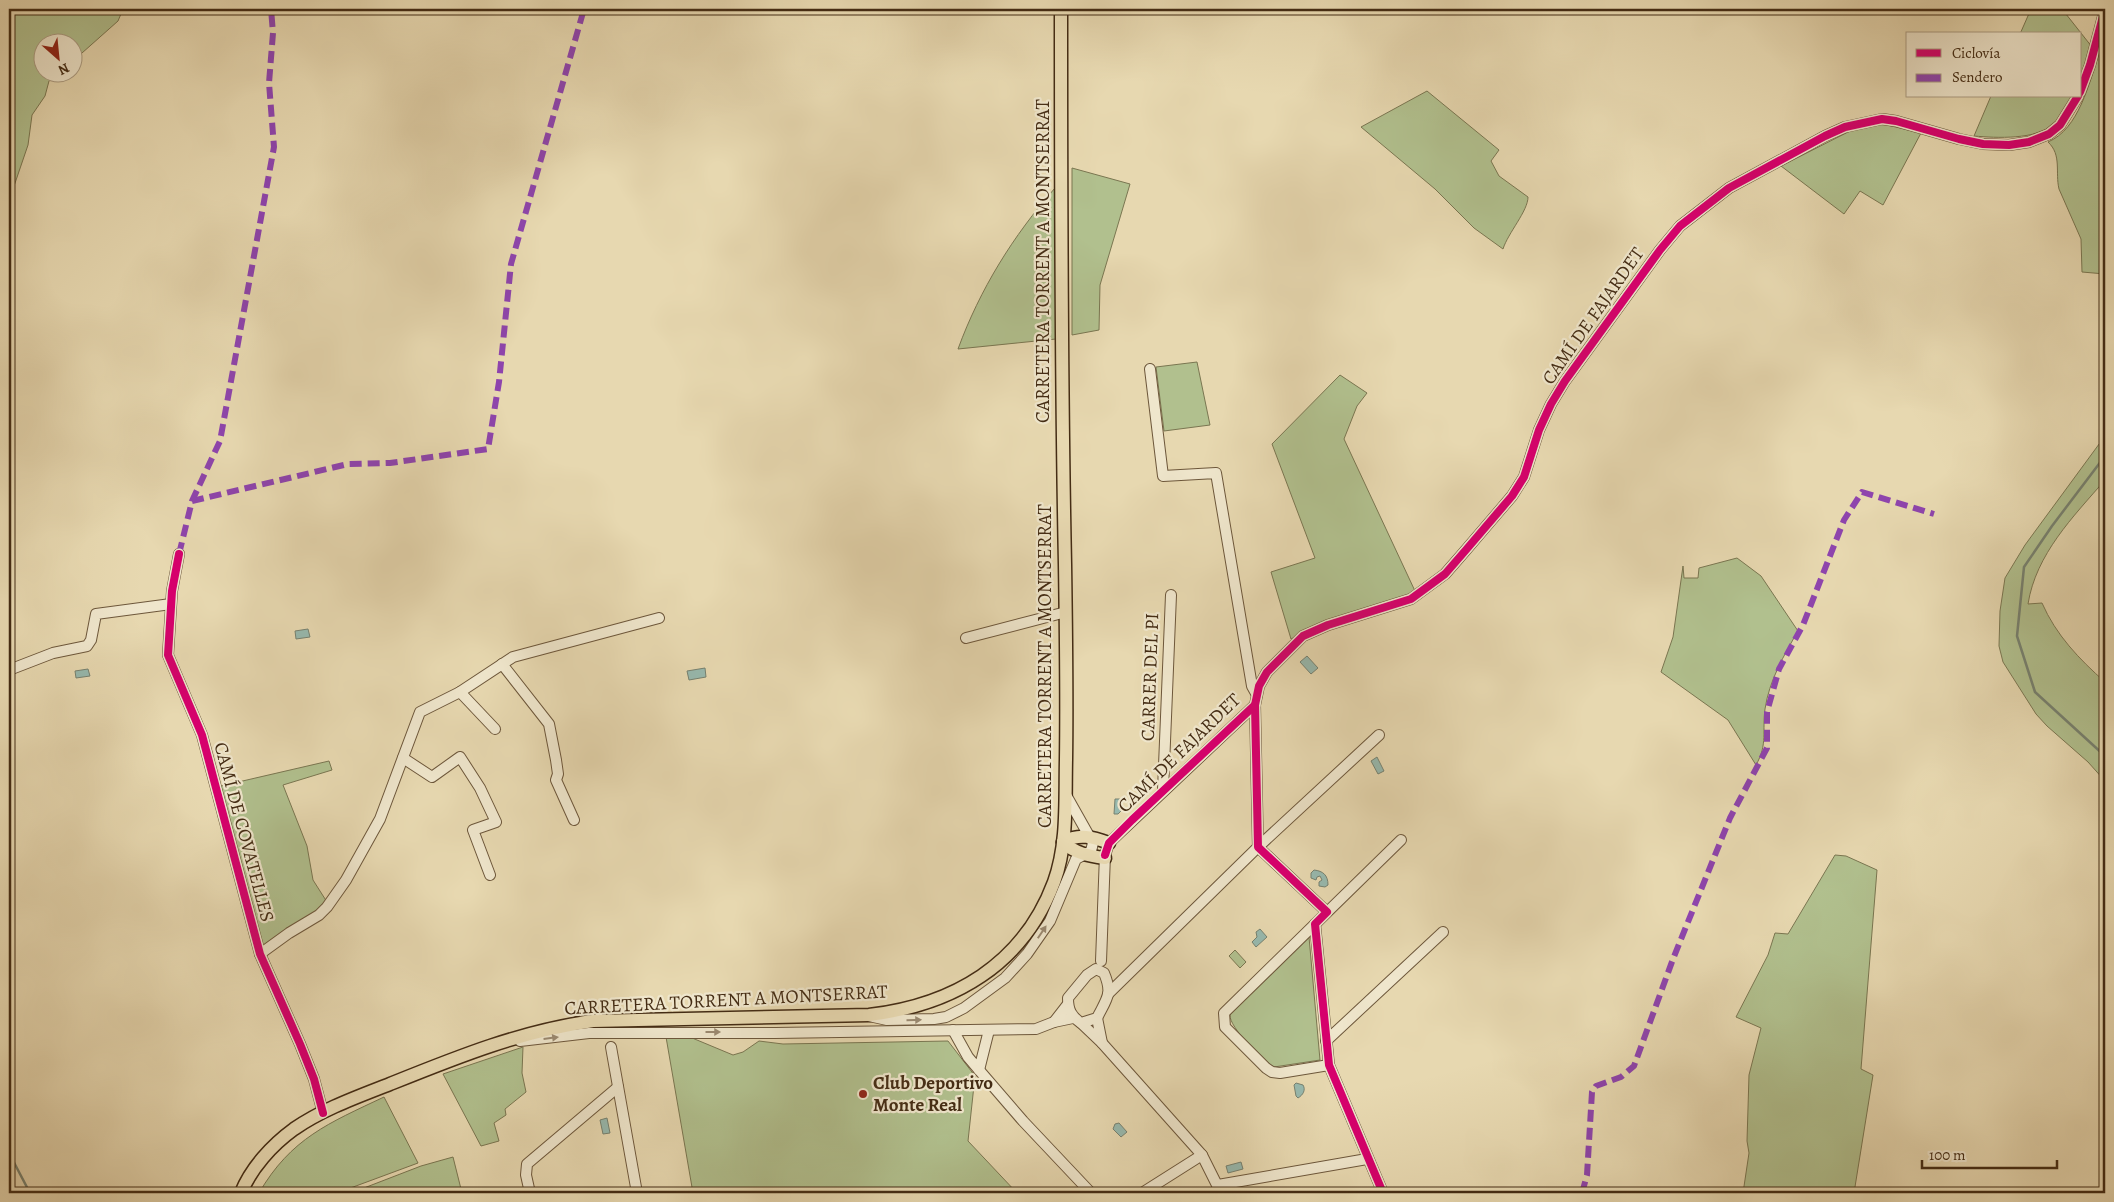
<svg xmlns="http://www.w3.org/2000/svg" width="2114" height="1202" font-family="Alegreya,serif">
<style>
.green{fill:#b1c08e;stroke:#7a7651}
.water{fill:#97b9ae;stroke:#768170}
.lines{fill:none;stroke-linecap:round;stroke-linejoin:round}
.stream{stroke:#768170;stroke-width:2.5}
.minor-casing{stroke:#6d573b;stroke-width:12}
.major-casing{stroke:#442c14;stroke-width:15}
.minor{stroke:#efe6cc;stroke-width:10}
.major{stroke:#e7d8b0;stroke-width:12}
.quiet{stroke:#8e44ad;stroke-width:6;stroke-dasharray:12 6;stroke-linecap:butt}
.cycleway-casing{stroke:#efe6cc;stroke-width:11}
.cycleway{stroke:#d6006c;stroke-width:8}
.oneway{fill:#9a8970}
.poi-dot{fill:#8f2418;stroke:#efe6cc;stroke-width:2}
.labels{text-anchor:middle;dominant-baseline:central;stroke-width:4.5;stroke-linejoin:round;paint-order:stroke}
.street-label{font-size:19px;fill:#442c14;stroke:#efe6cc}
.poi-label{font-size:19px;font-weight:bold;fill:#442c14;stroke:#efe6cc;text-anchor:start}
</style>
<rect width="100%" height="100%" fill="#e7d8b0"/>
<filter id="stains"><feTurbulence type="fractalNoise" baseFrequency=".004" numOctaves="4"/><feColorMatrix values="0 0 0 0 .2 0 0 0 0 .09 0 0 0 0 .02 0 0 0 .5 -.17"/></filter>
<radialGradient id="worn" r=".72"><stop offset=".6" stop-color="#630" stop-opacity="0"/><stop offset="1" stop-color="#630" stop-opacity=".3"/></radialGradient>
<!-- green -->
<g class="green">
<polygon points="9,9 123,9 118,21 73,61 72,42 42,42 42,72 58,73 49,81 45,96 32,115 28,145 13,189 9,189"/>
<polygon points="2031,9 2062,9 2092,47 2080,88 2080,34 2020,34"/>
<path d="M2099,54L2105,62V274L2082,272L2081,239L2059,189C2055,172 2062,155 2048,142C2079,129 2089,83 2099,54Z"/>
<path d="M1427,91L1499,150L1491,161L1499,176L1528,197C1528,211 1508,233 1503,249L1474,228L1435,189L1361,127Z"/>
<path d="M1991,96H2076C2069,105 2063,117 2054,124C2037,140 1996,138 1974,136Z"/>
<polygon points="1883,124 1921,133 1883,205 1860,191 1844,214 1781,166 1856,128"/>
<polygon points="1072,168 1130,184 1100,285 1099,330 1072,335"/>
<path d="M1055,188L1056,339L958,349C980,289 1013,236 1055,188Z"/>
<polygon points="1197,362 1210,425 1164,431 1156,367"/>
<polygon points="1340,375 1367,393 1357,406 1344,439 1415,591 1402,598 1308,631 1291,639 1271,572 1315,558 1272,444"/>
<path d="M2105,436V480C2073,517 2036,554 2028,604L2042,603C2056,635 2079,659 2105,682V781L2088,762L2047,726L2036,714L2003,662L1999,646L2000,611L2005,578L2025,545Z"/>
<path d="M1737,558L1761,576L1798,631C1784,655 1769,681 1765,709C1762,731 1768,744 1756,765L1728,720L1661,672L1673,637L1683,566L1684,578H1698L1699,568Z"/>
<polygon points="329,761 332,770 283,785 307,846 313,880 327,902 319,911 260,948 221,786"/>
<polygon points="1835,855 1846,856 1877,870 1861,1069 1873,1075 1854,1193 1743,1193 1749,1153 1747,1141 1749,1075 1761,1028 1736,1017 1768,955 1775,933 1788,934"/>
<path d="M1309,937L1320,1060L1274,1067C1263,1061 1229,1027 1230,1015L1234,1009Z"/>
<polygon points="1235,950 1246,962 1240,968 1229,956"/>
<polygon points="673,1030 733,1055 743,1052 759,1041 783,1044 948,1041 975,1076 968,1141 1017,1193 693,1193 666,1037"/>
<polygon points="523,1047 522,1073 526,1092 505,1109 506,1115 494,1123 499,1141 481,1146 443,1074"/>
<path d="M384,1097L418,1163L337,1193H259C291,1138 329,1123 384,1097Z"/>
<polygon points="453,1157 462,1193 351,1193 421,1166"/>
</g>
<!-- water -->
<g class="water">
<polygon points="308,629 310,637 296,639 295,631"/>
<polygon points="1307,656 1318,668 1311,674 1300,662"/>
<polygon points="705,668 706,677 689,680 687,671"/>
<polygon points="88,669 90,676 76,678 75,671"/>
<polygon points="1377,757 1384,771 1378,774 1371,761"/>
<polygon points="1115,799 1122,799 1121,811 1118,814 1114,814"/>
<path d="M1314,870C1323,871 1328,875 1328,885L1325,887L1319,886V882L1322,880L1320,876L1317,877L1316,880L1311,878V873Z"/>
<polygon points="1260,929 1267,937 1256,947 1252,942 1257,937 1256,932"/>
<path d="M1296,1083L1303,1085C1306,1090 1303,1095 1298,1098L1296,1096L1294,1085Z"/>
<polygon points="607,1118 610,1133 603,1134 600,1120"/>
<polygon points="1119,1123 1127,1132 1121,1137 1113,1129 1115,1124"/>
<polygon points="1241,1162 1243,1169 1228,1173 1226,1166"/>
</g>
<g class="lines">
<!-- stream -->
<g class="stream">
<polyline points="2105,456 2052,526 2024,567 2017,636 2035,692 2105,756"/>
<polyline points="9,1153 30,1193"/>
</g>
<defs>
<g id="minor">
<polyline points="2080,92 2090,65 2105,9"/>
<polyline points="1150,369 1163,476 1216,473 1252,686 1257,695"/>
<polyline points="179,554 172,591 168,655 202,735 260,954 300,1044 314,1079 323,1113"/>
<polyline points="966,638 1066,612"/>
<polyline points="502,664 549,724 556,760 558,774 556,780 574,820"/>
<polyline points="9,670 53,653 87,646 91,640 96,614 171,604"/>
<polyline points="460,692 495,729"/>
<polyline points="1255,705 1258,847 1327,912"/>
<polyline points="403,758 432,777 460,757 480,788 496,822 473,830 490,875"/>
<polyline points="1163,790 1171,595"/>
<polyline points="1315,924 1329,1065 1383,1193"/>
<polyline points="260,954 289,933 319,915 327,907 346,880 380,819 420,712 460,692 513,657 659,618"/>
<polyline points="1101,961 1105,855 1109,843 1255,705 1259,686 1267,672 1303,636 1328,625 1411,599 1445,574 1465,551 1512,496 1524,477 1539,430 1551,404 1565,381 1660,250 1680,226 1729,188 1825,136 1845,127 1882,119 1896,121 1959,139 1983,144 2009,145 2029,142 2049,134 2060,125 2078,96"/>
<path d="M1096,969L1104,973C1113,994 1107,998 1097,1018L1081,1023C1071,1016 1068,1010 1068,998L1087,975Z"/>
<polyline points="1108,994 1258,847 1379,735"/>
<polyline points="1068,1004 1054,1022 1073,1018"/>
<polyline points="869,1016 887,1020 934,1019 946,1017 964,1008 1005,978 1027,954 1050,921 1076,859 1091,851 1093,843 1066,795"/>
<polyline points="1081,1023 1102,1043 1097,1018"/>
<polyline points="953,1030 968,1057 979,1070 989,1030"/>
<polyline points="520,1041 589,1033 775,1033 1036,1029 1054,1022"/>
<polyline points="1326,1041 1443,932"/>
<polyline points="1102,1043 1202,1155 1221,1193"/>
<polyline points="611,1047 637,1193"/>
<polyline points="1329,1065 1280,1073 1272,1072 1266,1068 1225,1027 1224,1013 1401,840"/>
<polyline points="979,1070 1023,1121 1091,1193"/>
<polyline points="1218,1185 1367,1159"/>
<polyline points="530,1193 526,1175 527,1164 618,1087"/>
<polyline points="1142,1193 1202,1155"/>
</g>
<g id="major">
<path d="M1063,842C1079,833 1093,837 1109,843"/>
<path d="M1063,842C1074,853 1089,856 1105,858"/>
<path d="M241,1193C251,1168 272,1145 294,1129C323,1109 357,1097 390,1084C457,1057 521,1031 593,1021L869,1015C953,1005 1023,965 1054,882C1068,844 1065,800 1066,760C1067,695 1066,629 1065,564C1061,379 1061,194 1061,9"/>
</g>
</defs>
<!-- minor casing -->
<use href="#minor" class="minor-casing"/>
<!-- major casing -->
<use href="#major" class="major-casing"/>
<!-- minor -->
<use href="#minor" class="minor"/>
<!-- major -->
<use href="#major" class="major"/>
<!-- quiet -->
<g class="quiet">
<polyline points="192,501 348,464 390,463 488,449 499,382 511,264 584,9"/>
<polyline points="179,554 192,501 220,441 274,147 269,83 273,33 271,9"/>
<polyline points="1582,1193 1587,1175 1592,1092 1596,1086 1621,1077 1634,1066 1673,959 1730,818 1767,748 1767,712 1779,669 1803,625 1844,520 1862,492 1934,514"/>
</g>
<defs>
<g id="cycleway">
<polyline points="2080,92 2090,65 2105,9"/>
<polyline points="179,554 172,591 168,655 202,735 260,954 300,1044 314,1079 323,1113"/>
<polyline points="1255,705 1258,847 1327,912 1315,924 1329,1065 1383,1193"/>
<polyline points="1105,855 1109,843 1132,820 1255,705 1259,686 1267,672 1303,636 1328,625 1411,599 1445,574 1465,551 1512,496 1524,477 1539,430 1551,404 1565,381 1660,250 1680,226 1729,188 1825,136 1845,127 1882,119 1896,121 1959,139 1983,144 2009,145 2029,142 2049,134 2060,125 2078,96"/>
</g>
</defs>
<!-- cycleway casing -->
<use href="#cycleway" class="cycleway-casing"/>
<!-- cycleway -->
<use href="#cycleway" class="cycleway"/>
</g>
<!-- one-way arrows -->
<defs><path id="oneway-solid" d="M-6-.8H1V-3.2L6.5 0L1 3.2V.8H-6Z" transform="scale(1.25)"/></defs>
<g class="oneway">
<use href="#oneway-solid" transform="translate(1042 932) rotate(-56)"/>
<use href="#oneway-solid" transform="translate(914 1020) rotate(-1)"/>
<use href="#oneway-solid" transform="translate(713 1032)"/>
<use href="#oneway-solid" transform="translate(551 1038) rotate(-7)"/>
</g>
<!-- markers -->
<circle class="poi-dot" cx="863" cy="1094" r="5"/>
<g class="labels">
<!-- street labels -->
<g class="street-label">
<text transform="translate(1043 261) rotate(-90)">CARRETERA TORRENT A MONTSERRAT</text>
<text transform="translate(1593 316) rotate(-55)">CAMÍ DE FAJARDET</text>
<text transform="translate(1045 666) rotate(-90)">CARRETERA TORRENT A MONTSERRAT</text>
<text transform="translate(1150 677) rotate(-88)">CARRER DEL PI</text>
<text transform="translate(1179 753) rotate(-44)">CAMÍ DE FAJARDET</text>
<text transform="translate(244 832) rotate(75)">CAMÍ DE COVATELLES</text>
<text transform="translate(726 1000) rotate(-3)">CARRETERA TORRENT A MONTSERRAT</text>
</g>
<!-- poi labels -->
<g class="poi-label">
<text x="873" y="1083">Club Deportivo<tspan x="873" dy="22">Monte Real</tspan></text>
</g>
</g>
<!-- margin -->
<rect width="2114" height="1202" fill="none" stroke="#e7d8b0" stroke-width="30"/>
<rect x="10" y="10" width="2094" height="1182" fill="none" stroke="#442c14" stroke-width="2.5"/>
<rect x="15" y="15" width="2084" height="1172" fill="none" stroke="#442c14"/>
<!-- legend -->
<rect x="1906" y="32" width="175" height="65" fill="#efe6cc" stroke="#ab9c82"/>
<rect x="1916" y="49" width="25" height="8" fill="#d6006c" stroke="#ab9c82"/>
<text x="1952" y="58" font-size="15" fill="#442c14">Ciclovía</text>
<rect x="1916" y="74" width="25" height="8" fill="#8e44ad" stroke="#ab9c82"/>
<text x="1952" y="82" font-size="15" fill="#442c14">Sendero</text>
<!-- north arrow -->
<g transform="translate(58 58) rotate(153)"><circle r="24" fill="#efe6cc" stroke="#ab9c82"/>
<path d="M0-4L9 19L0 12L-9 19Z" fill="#8f2418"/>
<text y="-8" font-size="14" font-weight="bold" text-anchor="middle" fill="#442c14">N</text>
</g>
<!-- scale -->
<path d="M1922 1160v8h135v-8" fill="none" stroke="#442c14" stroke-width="2.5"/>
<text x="1929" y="1160" font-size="15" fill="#442c14" stroke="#efe6cc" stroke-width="4" paint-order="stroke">100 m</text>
<rect width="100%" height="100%" filter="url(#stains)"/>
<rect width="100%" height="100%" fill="url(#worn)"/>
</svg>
